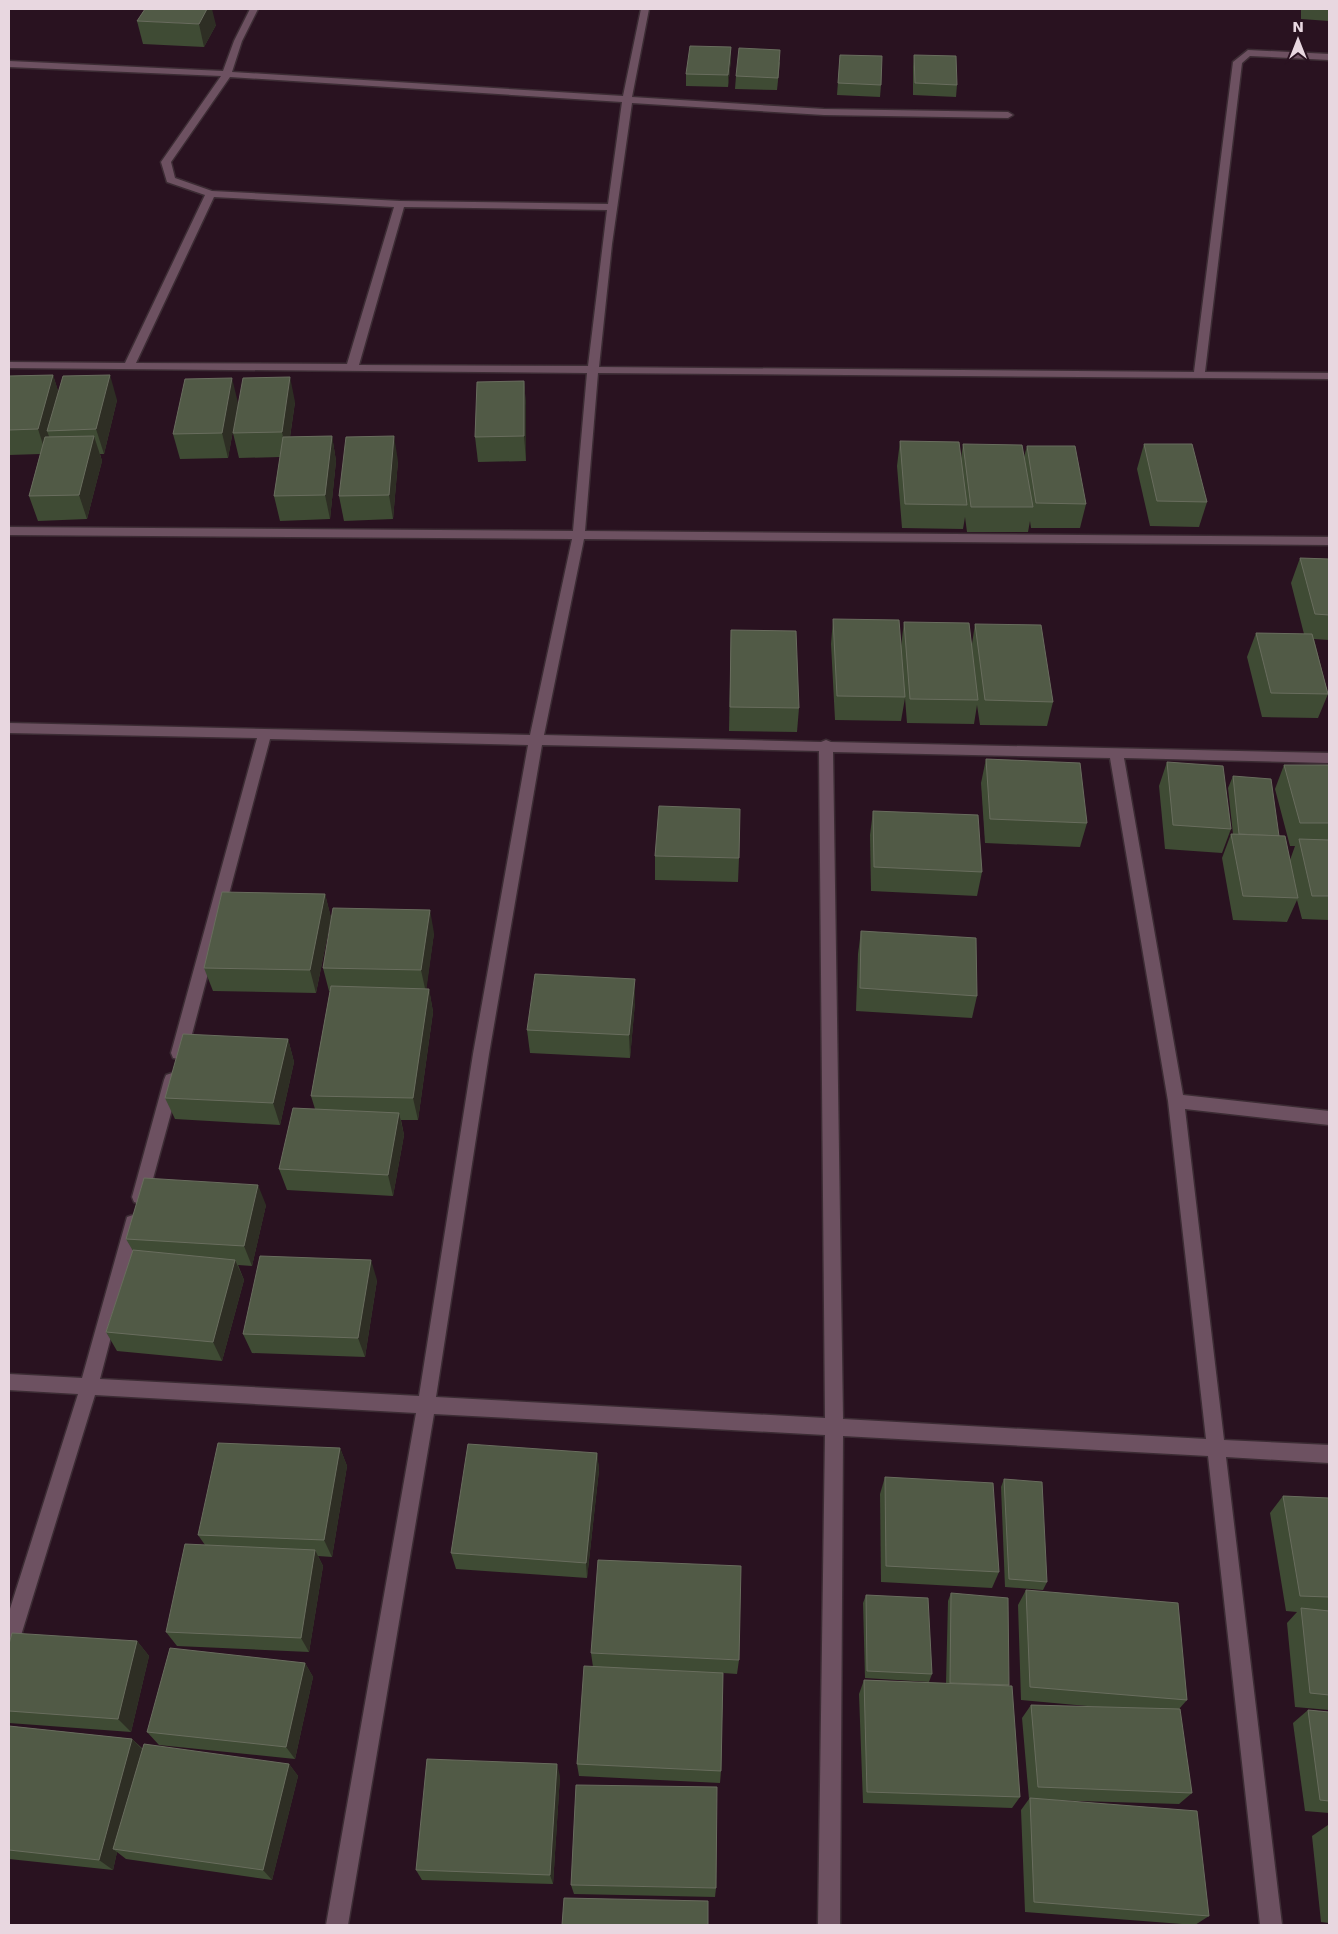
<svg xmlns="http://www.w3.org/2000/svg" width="1338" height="1934" font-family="'DejaVu Sans',sans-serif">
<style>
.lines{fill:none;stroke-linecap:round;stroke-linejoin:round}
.street-casing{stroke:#3c2c34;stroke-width:3}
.street{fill:#6d5161;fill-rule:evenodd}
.wall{fill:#3f4b34}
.shaded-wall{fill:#2e2e24}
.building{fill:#515a46;stroke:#696d5e}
</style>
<rect width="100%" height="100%" fill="#291220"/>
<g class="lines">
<defs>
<g id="street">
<path d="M250,9H258L242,41L232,72L623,96L641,9H649L632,97L824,109L1008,112L1013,115L1008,118L824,115L632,103L612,244L599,367L1194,372L1233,62L1248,50L1329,54V60L1250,56L1242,63L1205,372L1329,373V379L598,373L585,531L1329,537V545L584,539L544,735L821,742L826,740L831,742L1329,753V763L1124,758L1183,1095L1329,1111V1125L1185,1109L1224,1440L1329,1445V1463L1226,1457L1282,1925H1260L1208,1456L843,1436L840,1925H818L825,1435L434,1414L348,1925H326L416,1413L95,1395L19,1642L16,1649L9,1652V1612L78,1394L9,1390V1374L82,1378L127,1217L133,1215L139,1217L141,1222L100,1379L419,1396L473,1054L528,745L270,739L187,1053L185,1058L179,1059L173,1058L171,1053L257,738L9,733V723L530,735L572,539L9,535V527L573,531L587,373L9,368V362L125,363L205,195L167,182L161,162L221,76L9,67V61L223,71L234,41ZM230,77L622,102L608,204L400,201L212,191L175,178L171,162ZM214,197L394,207L347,364L136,363ZM404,207L607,210L588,366L359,365ZM542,745L819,751L825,1418L436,1397L489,1054ZM833,752L1110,758L1168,1101L1206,1439L843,1419Z"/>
<polygon points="172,1073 178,1075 180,1080 148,1197 146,1202 140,1204 134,1202 132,1197 164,1080 166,1075"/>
</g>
</defs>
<!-- street casing -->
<use href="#street" class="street-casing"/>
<!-- street -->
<use href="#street" class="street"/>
</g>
<!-- wall -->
<g class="wall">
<polygon points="1301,9 1329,9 1329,21 1301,19"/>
<polygon points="137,21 216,25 204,47 143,44"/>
<polygon points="731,47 731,59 728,87 686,86 686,74"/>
<polygon points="840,55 881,85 880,97 837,95"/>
<polygon points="914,55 957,85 956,97 913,95 913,67"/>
<polygon points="780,62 777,90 735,89 736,76"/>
<polygon points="53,375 58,391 117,400 104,454 100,454 102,461 87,519 38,521 29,496 40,454 9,455 9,376"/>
<polygon points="524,381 526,406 526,461 478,462 475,437"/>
<polygon points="295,402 290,437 332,436 336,461 330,519 280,521 274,496 280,457 239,458 233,433"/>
<polygon points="238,403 228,458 180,459 173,434"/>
<polygon points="900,441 961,458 963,444 1024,457 1027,446 1086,504 1080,528 1031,528 1030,521 1028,532 967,532 965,517 963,529 902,528 897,466"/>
<polygon points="1144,444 1207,502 1199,527 1150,526 1137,469"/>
<polygon points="398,461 393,519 344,521 339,496"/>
<polygon points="1300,558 1329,559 1329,640 1314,639 1328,694 1318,718 1262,717 1247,657 1256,633 1304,634 1291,583"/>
<polygon points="833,619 901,646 904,622 972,644 975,624 1053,702 1047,726 980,725 977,705 974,724 907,723 905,698 901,721 835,720 831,644"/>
<polygon points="731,630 799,708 797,732 729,731"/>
<polygon points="986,759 1087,823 1080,847 985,843 981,783"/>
<polygon points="1167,762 1231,829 1222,853 1165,849 1159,786"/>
<polygon points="1284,765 1329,765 1329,920 1302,919 1297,900 1287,922 1233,920 1222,858 1231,834 1233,834 1228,788 1233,776 1279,836 1290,860 1295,846 1290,846 1275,789"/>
<polygon points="873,811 982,872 977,896 871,891 870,835"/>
<polygon points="655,856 739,858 738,882 655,880"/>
<polygon points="325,894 331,918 316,993 213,991 204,968"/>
<polygon points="861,931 977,996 972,1018 856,1011 858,954"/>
<polygon points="434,933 426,989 429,989 433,1012 418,1120 401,1120 404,1135 393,1196 287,1190 279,1169 315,1109 311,1096 330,991 329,991 323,968"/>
<polygon points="635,1002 630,1058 530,1053 527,1030"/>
<polygon points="288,1039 294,1062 280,1125 175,1119 165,1098"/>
<polygon points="266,1205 252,1266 238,1265 244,1280 222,1361 117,1351 106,1332 133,1251 126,1239"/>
<polygon points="377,1280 365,1357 252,1353 243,1334"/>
<polygon points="340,1448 347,1466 332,1557 318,1556 323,1566 309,1652 177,1646 166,1632 205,1545 198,1535"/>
<polygon points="597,1453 599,1470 587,1578 456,1569 451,1553"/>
<polygon points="885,1477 999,1572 992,1588 881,1582 880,1494"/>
<polygon points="1004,1479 1047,1582 1043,1590 1005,1587 1001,1487"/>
<polygon points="1283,1496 1329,1498 1329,1710 1295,1707 1287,1623 1297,1612 1286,1611 1270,1513"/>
<polygon points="1026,1590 1187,1700 1179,1709 1192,1793 1179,1804 1045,1800 1209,1916 1195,1925 1025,1912 1021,1810 1029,1799 1022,1718 1031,1705 1098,1707 1021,1700 1018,1605"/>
<polygon points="951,1593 1009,1685 1020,1797 1012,1808 863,1803 859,1694 864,1680 946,1683 948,1601"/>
<polygon points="866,1595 932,1674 929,1682 865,1678 863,1603"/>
<polygon points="137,1641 149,1656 131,1732 9,1723 9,1644"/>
<polygon points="591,1653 739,1660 737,1674 723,1673 721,1771 720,1783 579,1776 577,1764 593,1667"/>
<polygon points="305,1663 313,1677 295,1759 159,1745 147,1732"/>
<polygon points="1308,1710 1329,1712 1329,1813 1305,1811 1293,1723"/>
<polygon points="9,1726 132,1739 143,1749 289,1764 298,1776 272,1880 126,1859 117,1852 113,1870 9,1859"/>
<polygon points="560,1776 553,1884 422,1880 416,1870"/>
<polygon points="1328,1825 1329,1825 1329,1923 1321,1922 1312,1836"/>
<polygon points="571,1885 716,1888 715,1897 574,1894"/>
</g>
<!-- shaded-wall -->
<g class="shaded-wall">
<polygon points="207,9 212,9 216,25 204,47 199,24"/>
<polygon points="731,47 731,59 728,87 728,75"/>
<polygon points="53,375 61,400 47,431 50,439 46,454 38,429"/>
<polygon points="110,375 117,400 104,454 96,429"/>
<polygon points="290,377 295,402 287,457 282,432"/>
<polygon points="232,378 238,403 228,458 222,433"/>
<polygon points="524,381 526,406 526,461 524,436"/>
<polygon points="94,436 102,461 87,519 79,495"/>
<polygon points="332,436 336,461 330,519 325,495"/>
<polygon points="394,436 398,461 393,519 389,495"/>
<polygon points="325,894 331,918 316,993 310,970"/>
<polygon points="430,910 434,933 426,993 421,970"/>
<polygon points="635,979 635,1002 630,1058 629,1035"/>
<polygon points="429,989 433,1012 418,1120 413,1098"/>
<polygon points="288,1039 294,1062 280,1125 273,1103"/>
<polygon points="399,1113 404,1135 393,1196 388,1175"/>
<polygon points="258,1185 266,1205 252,1266 244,1246"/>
<polygon points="235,1260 244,1280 222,1361 213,1342"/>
<polygon points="371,1260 377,1280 365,1357 358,1338"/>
<polygon points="340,1448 347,1466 332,1557 324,1540"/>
<polygon points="597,1453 599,1470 587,1578 586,1563"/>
<polygon points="315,1550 323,1566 309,1652 301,1638"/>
<polygon points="137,1641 149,1656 131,1732 118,1719"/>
<polygon points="305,1663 313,1677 295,1759 286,1747"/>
<polygon points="132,1739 145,1752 113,1849 117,1852 113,1870 99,1860"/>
<polygon points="289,1764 298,1776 272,1880 263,1870"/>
<polygon points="557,1764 560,1776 553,1884 550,1875"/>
</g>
<!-- building -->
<g class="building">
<polygon points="145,9 207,9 199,24 137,21"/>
<polygon points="690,46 731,47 728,75 686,74"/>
<polygon points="739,48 780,50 778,78 736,76"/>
<polygon points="840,55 882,56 881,85 838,83"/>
<polygon points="914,55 956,56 957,85 915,83"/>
<polygon points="53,375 38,429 9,430 9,376"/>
<polygon points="110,375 96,429 47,431 63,376"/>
<polygon points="290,377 282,432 233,433 243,378"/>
<polygon points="232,378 222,433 173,434 185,379"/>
<polygon points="524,381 524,436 475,437 477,382"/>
<polygon points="94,436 79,495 29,496 45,437"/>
<polygon points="332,436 325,495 274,496 283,437"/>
<polygon points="394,436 389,495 339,496 346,437"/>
<polygon points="900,441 959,442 967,505 905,504"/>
<polygon points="963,444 1022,445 1033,507 971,507"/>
<polygon points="1144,444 1192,444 1207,502 1157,501"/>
<polygon points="1027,446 1075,446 1086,504 1036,503"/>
<polygon points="1300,558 1329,559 1329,615 1315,614"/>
<polygon points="833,619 899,620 905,697 837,696"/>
<polygon points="904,622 969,623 978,700 910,699"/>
<polygon points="975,624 1041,625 1053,702 985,700"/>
<polygon points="731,630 796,631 799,708 730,707"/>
<polygon points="1256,633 1312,634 1328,694 1271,693"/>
<polygon points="986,759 1080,763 1087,823 990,819"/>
<polygon points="1167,762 1223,766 1231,829 1173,825"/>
<polygon points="1284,765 1329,765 1329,823 1300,823"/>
<polygon points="1233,776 1271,779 1279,836 1239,834"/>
<polygon points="659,806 740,809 739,858 655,856"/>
<polygon points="873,811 978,815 982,872 874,867"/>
<polygon points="1231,834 1285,836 1298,898 1243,896"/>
<polygon points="1299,839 1329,840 1329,896 1312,896"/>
<polygon points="222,892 325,894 310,970 204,968"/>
<polygon points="333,908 430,910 421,970 323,968"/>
<polygon points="861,931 976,938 977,996 860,988"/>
<polygon points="535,974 635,979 629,1035 527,1030"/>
<polygon points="331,986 429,989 413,1098 311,1096"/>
<polygon points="183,1034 288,1039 273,1103 165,1098"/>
<polygon points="293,1108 399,1113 388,1175 279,1169"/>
<polygon points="144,1178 258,1185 244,1246 126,1239"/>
<polygon points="133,1250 235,1260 213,1342 106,1332"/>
<polygon points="260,1256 371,1260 358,1338 243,1334"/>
<polygon points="218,1443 340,1448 324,1540 198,1535"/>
<polygon points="468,1444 597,1453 586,1563 451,1553"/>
<polygon points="885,1477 993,1483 999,1572 886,1566"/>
<polygon points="1004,1479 1042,1482 1047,1582 1009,1579"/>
<polygon points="1283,1496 1329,1498 1329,1597 1300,1596"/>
<polygon points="185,1544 315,1550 301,1638 166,1632"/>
<polygon points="598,1560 741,1566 739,1660 591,1653"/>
<polygon points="1026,1590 1178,1603 1187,1700 1030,1687"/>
<polygon points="951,1593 1008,1598 1009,1685 950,1683"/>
<polygon points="866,1595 928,1598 932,1674 867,1671"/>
<polygon points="1301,1608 1329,1611 1329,1695 1310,1693"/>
<polygon points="12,1633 137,1641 118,1719 9,1711 9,1644"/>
<polygon points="170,1648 305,1663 286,1747 147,1732"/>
<polygon points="584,1666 723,1673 721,1771 577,1764"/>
<polygon points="864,1680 1012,1686 1020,1797 867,1792"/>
<polygon points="1031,1705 1180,1709 1192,1793 1038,1787"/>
<polygon points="1308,1710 1329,1712 1329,1801 1320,1800"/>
<polygon points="9,1726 132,1739 99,1860 9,1850"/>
<polygon points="144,1744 289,1764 263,1870 113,1849"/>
<polygon points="427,1759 557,1764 550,1875 416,1870"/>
<polygon points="576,1785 717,1787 716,1888 571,1885"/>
<polygon points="1030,1798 1197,1811 1209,1916 1034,1902"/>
<polygon points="564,1898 708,1901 708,1925 562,1925"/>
</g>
<!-- border -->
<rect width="1338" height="1934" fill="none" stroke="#e8d7e0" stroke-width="20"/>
<!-- north arrow -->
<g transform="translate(1298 40)" stroke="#291220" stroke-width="4" paint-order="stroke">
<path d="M0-4L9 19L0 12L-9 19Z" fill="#e8d7e0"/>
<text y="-8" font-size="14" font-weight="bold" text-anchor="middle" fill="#e8d7e0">N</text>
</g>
</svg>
